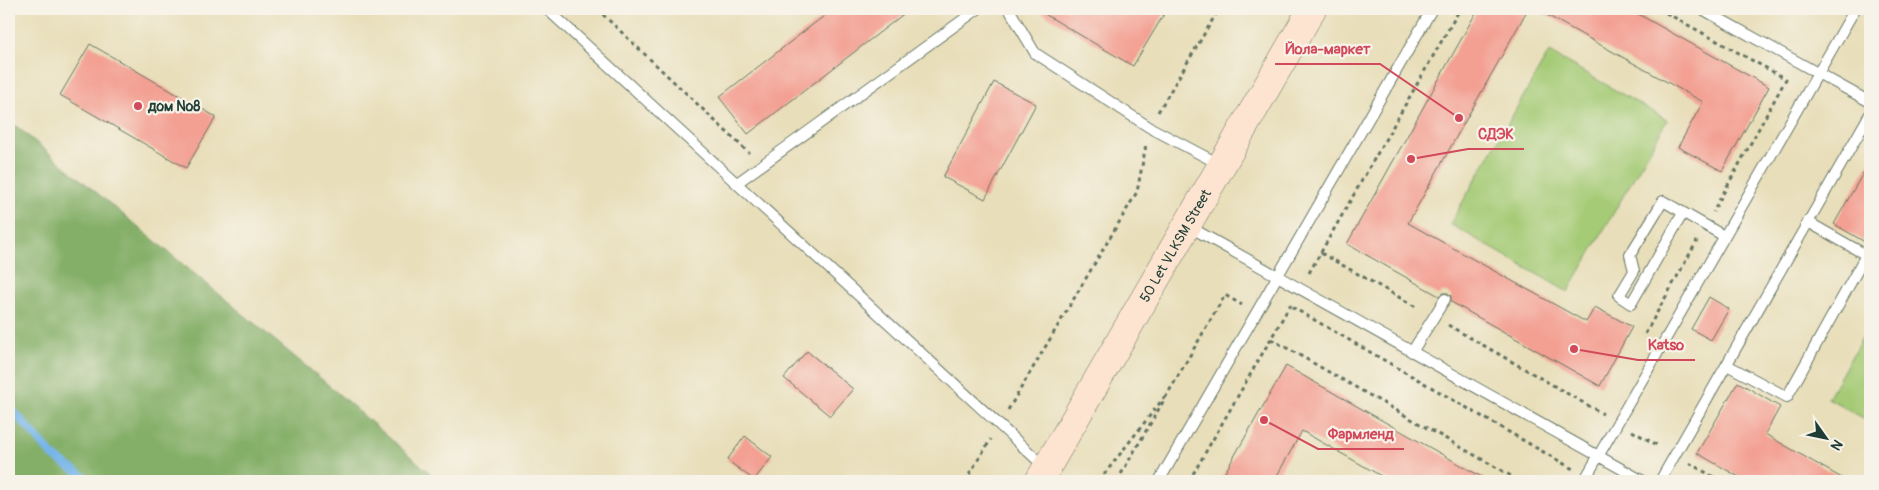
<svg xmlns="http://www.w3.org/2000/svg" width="1879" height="490" font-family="Pangolin,sans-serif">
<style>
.green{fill:#a5cb76;stroke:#628455}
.forest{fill:#84af67;stroke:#52764e}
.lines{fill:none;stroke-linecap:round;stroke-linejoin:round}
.stream{stroke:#76b5e9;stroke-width:8}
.building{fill:#f3a093}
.lane-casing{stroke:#657563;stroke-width:12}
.secondary-casing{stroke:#657563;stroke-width:29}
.path{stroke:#657563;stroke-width:3;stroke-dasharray:4 4;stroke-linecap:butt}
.lane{stroke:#fff;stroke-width:10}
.secondary{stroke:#fde4d1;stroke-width:28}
.poi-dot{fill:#d1495b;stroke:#f7f3e8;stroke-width:2}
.labels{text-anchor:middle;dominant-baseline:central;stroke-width:4.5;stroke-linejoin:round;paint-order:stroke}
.poi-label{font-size:14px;font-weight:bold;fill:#1f3d34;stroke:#f7f3e8;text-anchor:start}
.street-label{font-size:14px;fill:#1f3d34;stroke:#f7f3e8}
.leader{fill:none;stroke:#d1495b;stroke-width:2}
.callout-dot{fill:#d1495b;stroke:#f7f3e8;stroke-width:2}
.callout-label{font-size:15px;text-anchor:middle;font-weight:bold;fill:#d1495b;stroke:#f7f3e8;stroke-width:4.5;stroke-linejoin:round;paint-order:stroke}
</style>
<rect width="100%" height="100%" fill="#f7f3e8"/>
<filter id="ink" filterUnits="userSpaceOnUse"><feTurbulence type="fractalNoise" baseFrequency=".02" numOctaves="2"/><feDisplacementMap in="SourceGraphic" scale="10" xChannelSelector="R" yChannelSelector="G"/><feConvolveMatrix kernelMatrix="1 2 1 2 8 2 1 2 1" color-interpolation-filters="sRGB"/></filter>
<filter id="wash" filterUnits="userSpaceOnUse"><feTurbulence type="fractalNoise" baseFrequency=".0096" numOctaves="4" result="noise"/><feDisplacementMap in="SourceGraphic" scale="20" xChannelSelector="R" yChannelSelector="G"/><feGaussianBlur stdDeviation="1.12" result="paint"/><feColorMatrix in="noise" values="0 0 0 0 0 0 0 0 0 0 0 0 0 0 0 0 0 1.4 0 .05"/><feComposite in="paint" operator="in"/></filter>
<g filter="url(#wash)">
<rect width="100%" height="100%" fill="#e8deb9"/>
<!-- green -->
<g class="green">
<polygon points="1549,52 1667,120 1568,292 1450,224"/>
<polygon points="1870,324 1870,422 1828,398"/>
</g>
<!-- forest -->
<polygon class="forest" points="9,120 319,377 439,481 9,481"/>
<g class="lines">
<!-- stream -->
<polyline class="stream" points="9,406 53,456 91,481"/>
</g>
<g id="blocks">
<!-- building -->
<g class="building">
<polygon points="833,9 910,9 748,134 719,97"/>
<polygon points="1036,9 1167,9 1133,66"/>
<polygon points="1478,9 1528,9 1408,223 1586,322 1595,307 1632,327 1600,386 1451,302 1451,296 1448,293 1442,293 1439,296 1347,244"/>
<polygon points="1536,9 1629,9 1769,87 1722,171 1678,147 1703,102"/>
<polygon points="90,44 216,117 186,168 60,95"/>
<polygon points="994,82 1036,104 985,199 943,177"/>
<polygon points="1870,161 1870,245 1834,224"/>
<polygon points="1709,297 1729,309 1711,340 1691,329"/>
<polygon points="807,351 853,389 830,416 784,378"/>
<polygon points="1286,366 1489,481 1390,481 1302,431 1274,481 1220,481"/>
<polygon points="1738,382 1780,407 1765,434 1847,481 1746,481 1697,453"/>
<polygon points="745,436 772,457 754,480 727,460"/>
</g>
</g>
</g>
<g filter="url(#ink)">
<use href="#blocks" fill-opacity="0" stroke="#657563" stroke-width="1"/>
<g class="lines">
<defs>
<g id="lane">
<polyline points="547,9 1045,467"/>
<polyline points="1009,9 1035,53 1149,127 1221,165"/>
<polyline points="1702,9 1870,102"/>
<polyline points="737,183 978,9"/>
<polyline points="1683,213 1631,304 1619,296 1634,271 1630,255 1663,201 1724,236"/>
<polyline points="1188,226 1643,481"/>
<polyline points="1412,352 1445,299"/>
<polyline points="1727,365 1787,397 1866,255 1808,222"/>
<polyline points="1159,481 1432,9"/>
<polyline points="1584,481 1855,9"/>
<polyline points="1660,481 1870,114"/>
</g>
<g id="secondary">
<path id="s1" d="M1039,481L1312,9"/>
</g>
</defs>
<!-- lane casing -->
<use href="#lane" class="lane-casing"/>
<!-- secondary casing -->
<use href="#secondary" class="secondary-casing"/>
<!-- path -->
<g class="path">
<polyline points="597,9 749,153"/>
<polyline points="1659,9 1786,79 1713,212"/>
<polyline points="1158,112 1219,9"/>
<polyline points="1321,253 1418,308"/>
<polyline points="1309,273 1460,9"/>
<polyline points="1292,307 1573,469"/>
<polyline points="1448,325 1603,414"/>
<polyline points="1645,334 1697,241"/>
<polyline points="1271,339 1520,481"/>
<polyline points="1008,410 1137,192 1146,145"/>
<polyline points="1632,431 1659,446"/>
<polyline points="1689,463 1721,481"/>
<polyline points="965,481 991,439"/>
<polyline points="1099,481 1166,395"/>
<polyline points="1117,481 1225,295 1242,305"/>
<polyline points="1189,481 1292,302"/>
</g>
<!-- lane -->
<use href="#lane" class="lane"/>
<!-- secondary -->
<use href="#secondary" class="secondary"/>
</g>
</g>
<!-- markers -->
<circle class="poi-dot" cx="138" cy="106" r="5"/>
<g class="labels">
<!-- poi labels -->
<g class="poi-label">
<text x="148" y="106">дом №8</text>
</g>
<!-- street labels -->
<g class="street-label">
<text stroke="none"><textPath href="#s1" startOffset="272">50 Let VLKSM Street</textPath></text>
</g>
</g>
<!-- callouts -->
<path class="leader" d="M1459 118L1380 64H1275M1411 159L1468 149H1524M1574 349L1638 360H1695M1264 420L1318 449H1404"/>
<g class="callout-dot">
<circle cx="1459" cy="118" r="5"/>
<circle cx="1411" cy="159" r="5"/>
<circle cx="1574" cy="349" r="5"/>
<circle cx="1264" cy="420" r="5"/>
</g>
<g class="callout-label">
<text x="1328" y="54">Йола-маркет</text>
<text x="1496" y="139">СДЭК</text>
<text x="1666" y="350">Katso</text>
<text x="1361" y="439">Фармленд</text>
</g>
<!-- margin -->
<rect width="1879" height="490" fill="none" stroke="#f7f3e8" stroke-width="30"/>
<!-- north arrow -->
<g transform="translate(1826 438) rotate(123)" stroke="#f7f3e8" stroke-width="4" paint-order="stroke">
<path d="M0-4L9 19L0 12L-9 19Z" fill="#1f3d34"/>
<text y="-8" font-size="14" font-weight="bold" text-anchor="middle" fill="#1f3d34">N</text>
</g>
</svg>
